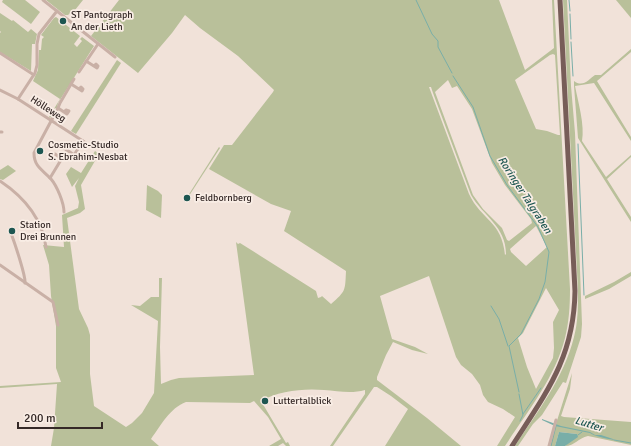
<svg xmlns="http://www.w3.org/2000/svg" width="631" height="446" font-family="Signika,sans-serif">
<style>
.green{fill:#b9c09a;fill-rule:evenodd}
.water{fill:#79aea8}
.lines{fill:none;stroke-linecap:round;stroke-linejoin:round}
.stream{stroke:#79aea8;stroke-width:1}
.minor{stroke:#c9b0a6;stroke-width:3}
.primary{stroke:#775d58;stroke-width:5}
.poi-dot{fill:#1d5651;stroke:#f9ede5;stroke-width:1.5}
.labels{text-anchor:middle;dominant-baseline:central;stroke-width:3.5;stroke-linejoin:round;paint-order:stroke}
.poi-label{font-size:10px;fill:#352927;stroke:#f9ede5;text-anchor:start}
.street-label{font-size:10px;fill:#352927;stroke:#f9ede5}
.water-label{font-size:11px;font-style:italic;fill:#1d5651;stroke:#f9ede5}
</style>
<rect width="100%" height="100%" fill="#f1e2d9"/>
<!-- green -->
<g class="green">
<polygon points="3,0 25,0 40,12 31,24 2,2"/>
<polygon points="46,0 83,0 75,10 73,10 68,15 65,15"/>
<path d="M119,0H499L525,70L554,48L552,0H554L570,289C570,306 569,322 565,338C555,378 527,412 505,446H497L515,417L503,409L488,402L483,395L480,385L472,374L461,365L456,357L429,276L380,296L392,339L415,347L428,354L412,350L393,342L386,355L377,377V380L427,418L461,446H385L408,409L391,396L377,387H374L333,446H330L365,394V390C351,394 338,391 324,390C304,388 278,391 261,401L286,443L288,442L290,446H286L283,443L278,446H269L281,439L268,417L254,401L250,403L186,402C170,408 161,425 151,439L159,446H51L54,428L57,384L0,388V386L61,382L56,368V326L51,296L49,265L43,245L64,247L62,215L78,208L79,202L75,186L79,178L72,187L66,174L71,167L81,173L95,151L99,154L81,185L85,209L80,213L67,218L79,309L88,328L90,335V374L94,406L126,427L132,423L142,413L154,393L158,321L131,305L140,306L151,297H159V278H162L160,347L161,384L171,380L179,378L254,375L236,242L238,244L240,243L316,291L318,298L321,297L322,296L331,304C346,291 345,291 346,271L284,231L291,211L271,204L209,169L224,145H232L273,92L274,90L238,56L200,28L185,15L172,33L138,73L91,36ZM553,54L555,55L560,135H558L547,131L536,129L515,80L550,55ZM448,80L452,88L457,86L472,109L492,163L505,185L531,219L532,223L509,241L507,240L502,228L483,209L473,195L435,92ZM429,87H431L433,93L471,195C483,216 506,226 506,254L505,255C502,221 481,220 469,194ZM536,226L547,247L526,266L511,252L510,249ZM546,288L559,310L553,322L554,348L553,358L536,389L527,367L518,338L523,333Z"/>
<path d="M563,0H567L571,86L575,133L582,324L581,337L566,383L563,382L542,415L533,424L518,446H515C537,412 564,378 574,337C578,322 578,307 578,291Z"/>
<polygon points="616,0 631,0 631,18"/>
<polygon points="0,13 12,21 13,20 28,32 31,29 37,34 35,44 32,44 31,71 0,52 0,33 1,32 0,31"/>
<polygon points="56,17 80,36 74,44 77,47 82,41 80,39 82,37 94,46 58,103 57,109 55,108 50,115 52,116 50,118 49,117 60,99 33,81 38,70 39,50 41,50 42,39 44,37 41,35 54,18"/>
<path d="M631,49V52L597,81L631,137V141L594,83L575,86C578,102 585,125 582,141L606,177L631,155V157L607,179L631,217V222L578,138L574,86V81C583,88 589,79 595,75H601Z"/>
<polygon points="117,60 121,63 76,134 71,131"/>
<polygon points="219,147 220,148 187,199 184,202"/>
<polygon points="8,165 16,171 3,180 0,179 0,170"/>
<polygon points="147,185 158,191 162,195 161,218 146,210"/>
<polygon points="631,272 631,276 609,289 585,299 585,296 614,282"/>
<path d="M572,373L570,389L561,416L564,417L631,422V445L588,436C578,438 575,446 565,446L577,434L559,432L555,446H550L555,427Z"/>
</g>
<!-- water -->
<g class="water">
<path d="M542,419L561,426L590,432L595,435H601L613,439L614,440C609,439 593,436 590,433L555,426L542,420Z"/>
<polygon points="559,432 577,434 578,437 565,446 555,446"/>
</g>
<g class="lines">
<!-- stream -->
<g class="stream">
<polyline points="416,0 432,34 438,41 438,47 452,73"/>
<polyline points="569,0 570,11"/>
<polyline points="570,14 571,39"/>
<polyline points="571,42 573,76"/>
<polyline points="453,76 473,107 490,156 507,185 538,227 549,252 545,282 539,299 521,334 509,346 519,392"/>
<polyline points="578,144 584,295"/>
<polyline points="491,306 499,319 508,346"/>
<polyline points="519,394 523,415 520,421"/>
<polyline points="523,414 541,388"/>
<polyline points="578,435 582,432"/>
<polyline points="614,440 631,443"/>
<polyline points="551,446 556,426"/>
</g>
<!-- minor -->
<g class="minor">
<polyline points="43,0 115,57"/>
<polyline points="0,53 34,75"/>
<polyline points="86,61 97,68 98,66 96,64 94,66"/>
<polyline points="79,72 98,44"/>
<polyline points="71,84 82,91 83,89 81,87 79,89"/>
<polyline points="0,90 18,99 86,143"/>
<polyline points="18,99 35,73 37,65 37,44 39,34 57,11"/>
<polyline points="58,108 67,114 69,111 66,110 64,112"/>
<polyline points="0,132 2,132"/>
<polyline points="60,146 67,150"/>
<polyline points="55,154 61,158"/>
<polyline points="50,178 67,150 74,155 83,141"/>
<path d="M0,181C24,197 42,218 46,247"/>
<path d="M64,212C64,203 57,186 51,179C43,170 34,167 34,153L58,108L60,103L74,79"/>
<path d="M12,236C15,244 26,277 25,283"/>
<polyline points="0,265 53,302 58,325"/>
<polyline points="549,446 556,420"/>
</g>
<!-- primary -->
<path class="primary" d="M512,446C546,393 574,358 575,291L560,0"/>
</g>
<!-- markers -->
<g class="poi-dot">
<circle cx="63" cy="21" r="4"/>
<circle cx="40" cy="151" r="4"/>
<circle cx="187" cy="198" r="4"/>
<circle cx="12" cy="231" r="4"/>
<circle cx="265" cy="401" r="4"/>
</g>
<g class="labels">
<!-- poi labels -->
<g class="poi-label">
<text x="71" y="15">ST Pantograph<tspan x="71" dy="12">An der Lieth</tspan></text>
<text x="48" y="145">Cosmetic-Studio<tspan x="48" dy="12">S. Ebrahim-Nesbat</tspan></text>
<text x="195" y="198">Feldbornberg</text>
<text x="20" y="225">Station<tspan x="20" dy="12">Drei Brunnen</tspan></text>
<text x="273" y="401">Luttertalblick</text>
</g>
<!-- street labels -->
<g class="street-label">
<text transform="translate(48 109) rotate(33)">Hölleweg</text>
</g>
<!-- water labels -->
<g class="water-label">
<text transform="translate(525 195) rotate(57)">Roringer Talgraben</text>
<text transform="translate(589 424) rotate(17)">Lutter</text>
</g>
</g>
<!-- scale -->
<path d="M18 422v6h84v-6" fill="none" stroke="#352927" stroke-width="2"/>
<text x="24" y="422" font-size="12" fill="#352927" stroke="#f9ede5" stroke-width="3" paint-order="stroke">200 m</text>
</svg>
